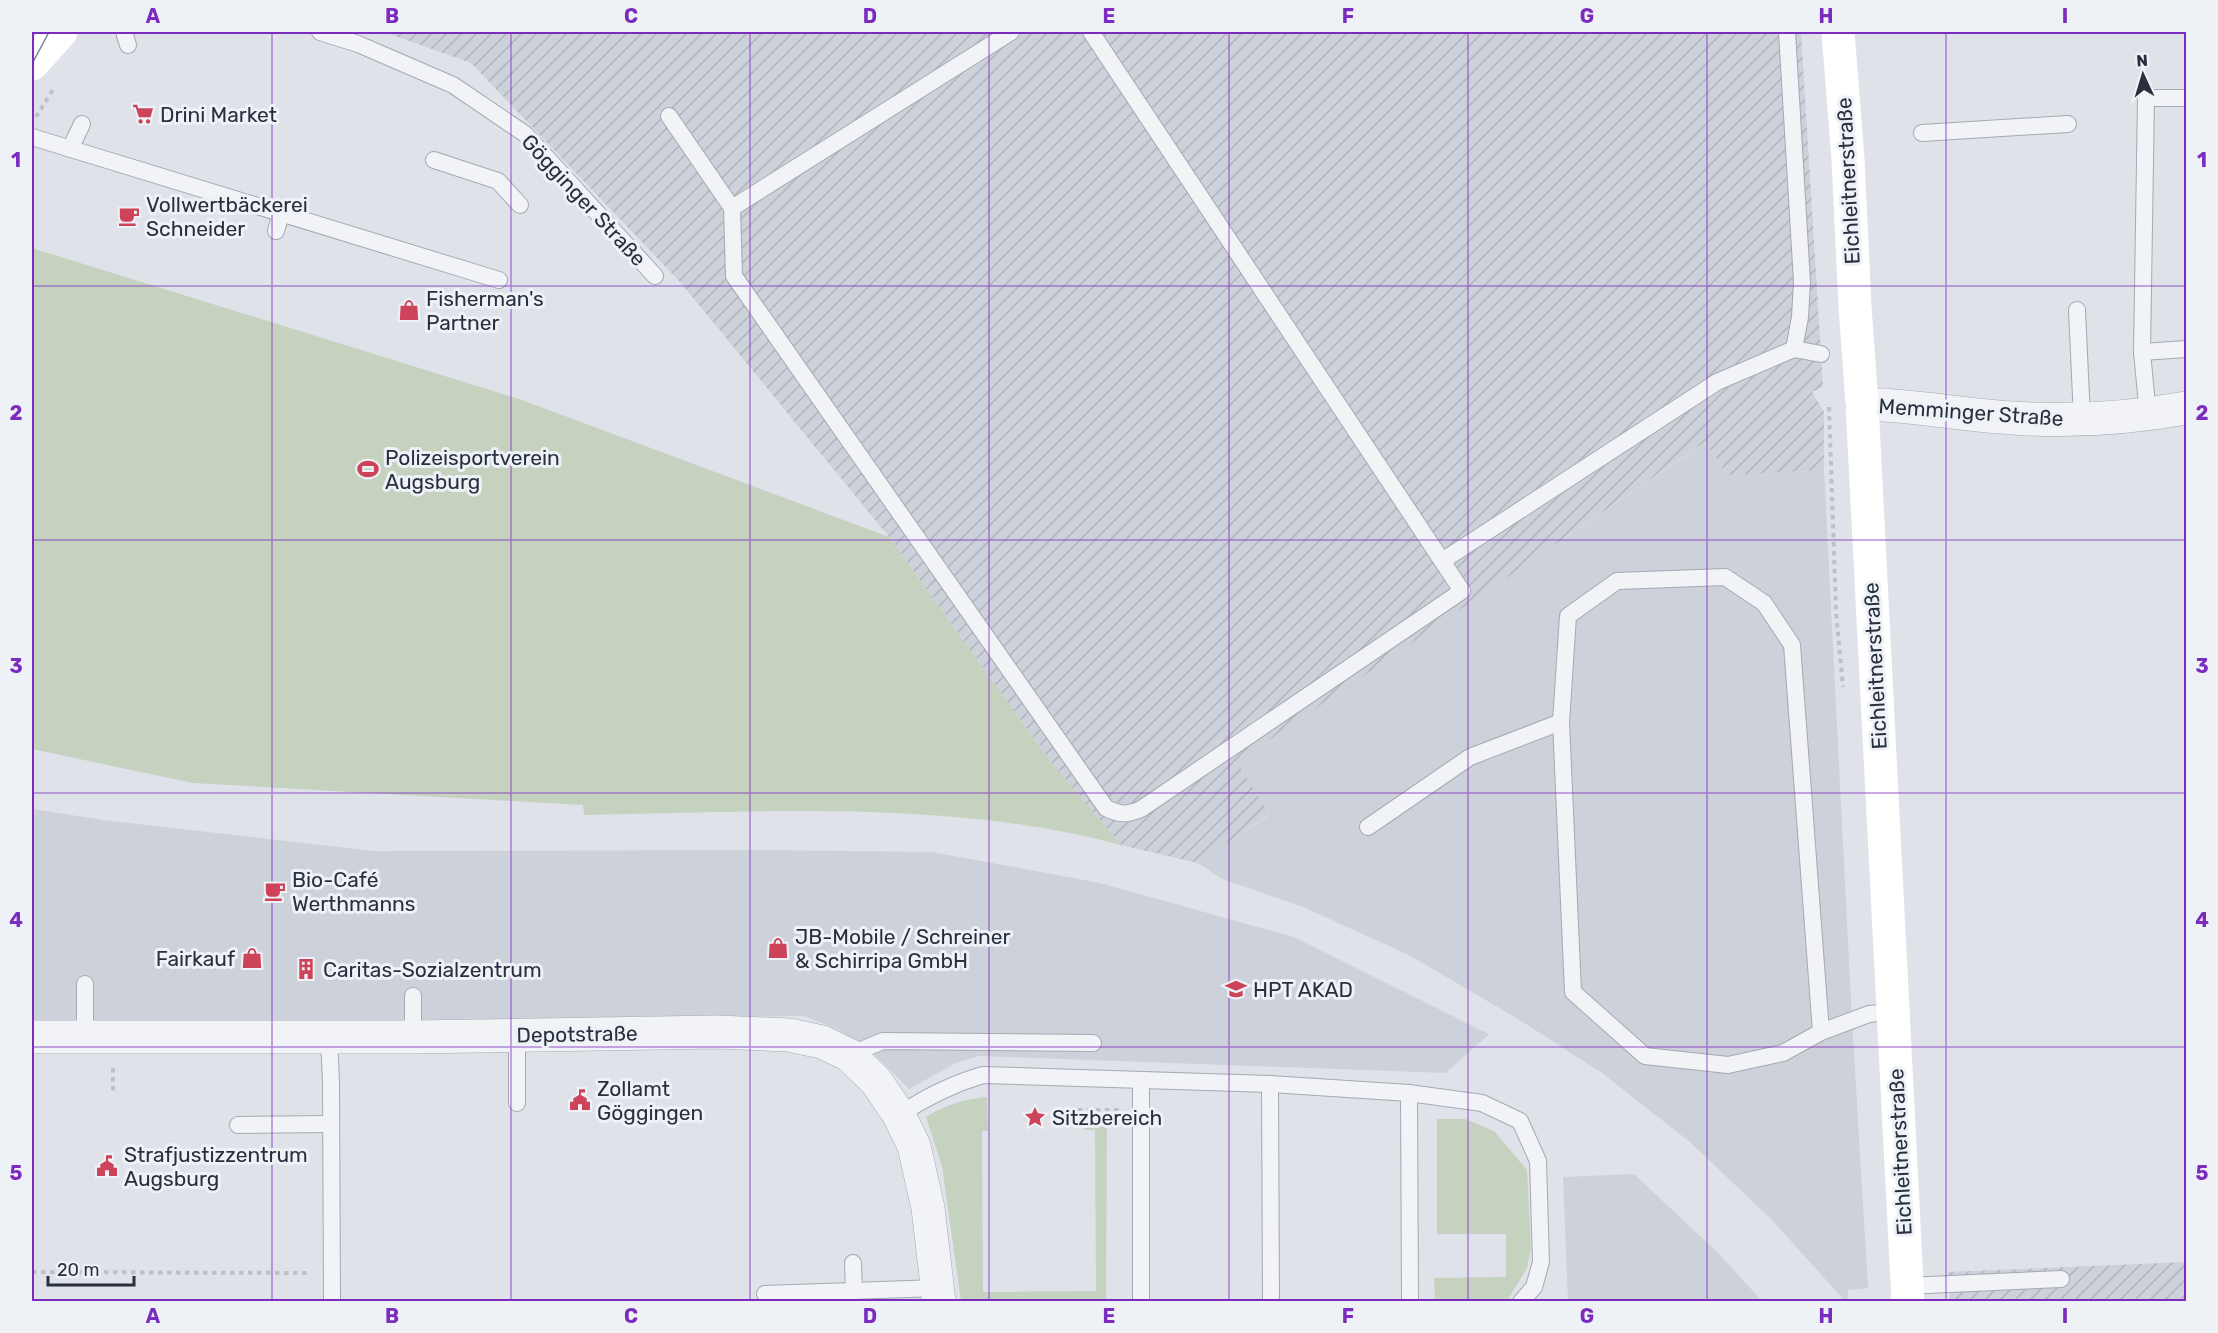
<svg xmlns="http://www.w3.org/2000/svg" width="2218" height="1333" font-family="Rubik,sans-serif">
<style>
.built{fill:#cdd1da}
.industrial{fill:url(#industrial-furrows)}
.green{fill:#c5d2c0}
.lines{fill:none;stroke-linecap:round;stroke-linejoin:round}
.lane-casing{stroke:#a4a9b2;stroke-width:18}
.street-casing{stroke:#a4a9b2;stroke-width:34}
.path{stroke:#bdc0c6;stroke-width:4;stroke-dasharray:4.5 4.5;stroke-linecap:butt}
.lane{stroke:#f1f3f6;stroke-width:16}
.street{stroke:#f1f3f6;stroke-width:33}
.secondary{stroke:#fff;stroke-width:33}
.tram{stroke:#788292;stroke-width:1.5}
.grid{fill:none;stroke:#7b2cbf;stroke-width:1.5;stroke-opacity:0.55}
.labels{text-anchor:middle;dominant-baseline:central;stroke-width:6;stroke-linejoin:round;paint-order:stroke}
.poi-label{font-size:21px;fill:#28303f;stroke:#eef1f6;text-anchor:start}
.street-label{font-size:21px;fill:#28303f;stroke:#eef1f6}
.neatline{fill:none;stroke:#7b2cbf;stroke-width:2}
.grid-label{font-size:20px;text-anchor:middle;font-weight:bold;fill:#7b2cbf}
</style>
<defs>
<pattern id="industrial-furrows" width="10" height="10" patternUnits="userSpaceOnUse" patternTransform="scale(1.5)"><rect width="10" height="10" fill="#cdd1da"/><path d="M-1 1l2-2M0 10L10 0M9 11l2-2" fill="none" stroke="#b0b4bc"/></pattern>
</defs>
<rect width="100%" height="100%" fill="#dfe2e8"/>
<!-- built -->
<g class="built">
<polygon points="1706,442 1728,475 1824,470 1852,1021 1868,1288 1848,1290 1848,1301 1845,1301 1772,1220 1690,1142 1602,1073 1518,1019 1409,955 1303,907 1222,879 1198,863 1269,815 1236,762"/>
<polygon points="32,809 103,820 373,851 755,850 932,852 1100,883 1294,937 1489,1034 1446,1073 979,1056 956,1063 909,1089 876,1056 839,1030 804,1016 32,1023"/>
<polygon points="1634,1174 1717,1252 1762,1301 1568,1301 1563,1177"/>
</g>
<!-- industrial -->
<g class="industrial">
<polygon points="384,32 1801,32 1823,387 1812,392 1824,412 1824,470 1728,475 1705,442 1237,762 1269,814 1198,863 1121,845 1050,761 889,537 680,282 471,63"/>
<polygon points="2186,1262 2186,1301 1950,1301 1948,1272"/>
</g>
<!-- green -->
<g class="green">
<path d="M32,248L522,400L889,537L1050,761L1121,845C950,799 760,812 584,815L583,805L193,783L32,749Z"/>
<path d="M987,1097L988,1131H982L983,1292L1096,1291L1095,1130H1084V1116H1107L1106,1301H961L942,1166L926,1117C946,1105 964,1099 987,1097Z"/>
<polygon points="1437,1119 1465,1119 1494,1131 1527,1170 1531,1248 1527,1268 1507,1301 1435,1301 1434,1278 1506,1277 1506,1234 1437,1234"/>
</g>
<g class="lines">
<defs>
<g id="lane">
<polyline points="124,32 128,45"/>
<polyline points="320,32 358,44 453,85 525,134 655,276"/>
<path d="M1011,32L732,208L734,276L1106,808C1120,815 1127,815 1141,809L1462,591L1091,32"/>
<polyline points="1787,32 1802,282 1800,317 1794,349"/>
<polyline points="669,116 732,208"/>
<polyline points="1922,133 2068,124"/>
<polyline points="32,137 499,280"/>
<polyline points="70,149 82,124"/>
<polyline points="434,160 498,181 520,205"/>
<polyline points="276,231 281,213"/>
<polyline points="2077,310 2082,419"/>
<polyline points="2142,352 2186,349"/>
<polyline points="2148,415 2142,352 2146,98 2186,98"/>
<polyline points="1442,561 1717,382 1794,349 1821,354"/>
<polyline points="1368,827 1470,757 1561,722"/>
<polyline points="413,996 413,1037"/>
<polyline points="1821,1032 1792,645 1764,603 1725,577 1617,581 1568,616 1561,722 1573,992 1645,1056 1728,1065 1783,1053 1821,1032 1869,1014 1893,1012"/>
<polyline points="517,1036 517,1103"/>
<polyline points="329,1037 331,1083 332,1302"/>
<polyline points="85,1038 85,984"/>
<polyline points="849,1055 883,1041 1093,1043"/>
<polyline points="1270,1084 1271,1302"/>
<polyline points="1409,1093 1410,1302"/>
<path d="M899,1115C926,1097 952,1084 983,1075L1270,1084L1409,1093L1482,1103L1520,1121L1538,1161L1541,1262L1534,1287L1521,1302"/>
<polyline points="238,1125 330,1124"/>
<polyline points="853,1263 854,1291"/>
<polyline points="1906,1286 2061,1279"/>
<polyline points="765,1294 938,1288"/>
<polyline points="1141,1302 1141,1081"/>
</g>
<g id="street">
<path d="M1862,404C1913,405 1962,415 2013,418C2070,422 2130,418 2186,408"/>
<polyline points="32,1037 413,1037 717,1032 789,1035 822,1042 849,1055 876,1081 899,1115 914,1146 928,1208 939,1302"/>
</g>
</defs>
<!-- lane casing -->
<use href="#lane" class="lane-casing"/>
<!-- street casing -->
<use href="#street" class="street-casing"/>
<!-- path -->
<g class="path">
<polyline points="36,117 54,88"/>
<polyline points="1829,407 1836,612 1843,687"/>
<polyline points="113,1068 113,1091"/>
<polyline points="1060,1110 1119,1110"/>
<polyline points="32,1272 310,1273"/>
</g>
<!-- lane -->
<use href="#lane" class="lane"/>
<!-- street -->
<use href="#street" class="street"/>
<!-- secondary -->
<g class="secondary">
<polyline points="1838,32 1848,159 1855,307 1862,404 1908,1302"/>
<polyline points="32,64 61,32"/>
</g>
<!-- tram -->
<g class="tram">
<polyline points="32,36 34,32"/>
<polyline points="32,64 49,32"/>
</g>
</g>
<!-- grid -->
<path class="grid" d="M272,32V1302M511,32V1302M750,32V1302M989,32V1302M1229,32V1302M1468,32V1302M1707,32V1302M1946,32V1302M32,286H2186M32,540H2186M32,793H2186M32,1047H2186"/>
<!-- icons -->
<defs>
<symbol id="supermarket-bare" viewBox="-9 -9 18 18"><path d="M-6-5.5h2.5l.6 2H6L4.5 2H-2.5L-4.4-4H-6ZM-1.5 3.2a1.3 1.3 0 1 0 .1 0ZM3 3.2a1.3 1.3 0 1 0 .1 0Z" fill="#cd4359" stroke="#eef1f6" stroke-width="2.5" paint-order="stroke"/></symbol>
<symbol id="cafe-bare" viewBox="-9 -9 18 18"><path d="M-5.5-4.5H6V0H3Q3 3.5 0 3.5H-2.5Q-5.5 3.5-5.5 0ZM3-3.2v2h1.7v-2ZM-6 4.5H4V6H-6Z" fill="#cd4359" stroke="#eef1f6" stroke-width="2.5" paint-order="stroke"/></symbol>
<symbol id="shop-bare" viewBox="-9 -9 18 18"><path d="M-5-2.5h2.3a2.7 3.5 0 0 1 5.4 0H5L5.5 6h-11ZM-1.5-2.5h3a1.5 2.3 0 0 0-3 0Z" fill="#cd4359" stroke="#eef1f6" stroke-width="2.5" paint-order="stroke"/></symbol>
<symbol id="stadium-bare" viewBox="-9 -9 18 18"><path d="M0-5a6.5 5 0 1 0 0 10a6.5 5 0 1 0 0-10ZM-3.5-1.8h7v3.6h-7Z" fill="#cd4359" stroke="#eef1f6" stroke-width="2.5" paint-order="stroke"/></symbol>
<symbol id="building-bare" viewBox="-9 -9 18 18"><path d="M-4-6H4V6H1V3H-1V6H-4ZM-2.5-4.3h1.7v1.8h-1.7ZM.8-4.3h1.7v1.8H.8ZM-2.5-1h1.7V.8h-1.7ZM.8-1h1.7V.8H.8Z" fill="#cd4359" stroke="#eef1f6" stroke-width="2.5" paint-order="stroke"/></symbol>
<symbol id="school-bare" viewBox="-9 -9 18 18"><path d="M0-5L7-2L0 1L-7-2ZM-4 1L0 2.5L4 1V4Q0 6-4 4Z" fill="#cd4359" stroke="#eef1f6" stroke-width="2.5" paint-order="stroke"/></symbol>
<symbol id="civic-bare" viewBox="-9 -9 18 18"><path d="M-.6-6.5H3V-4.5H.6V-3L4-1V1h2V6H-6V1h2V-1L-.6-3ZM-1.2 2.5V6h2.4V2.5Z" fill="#cd4359" stroke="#eef1f6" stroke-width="2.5" paint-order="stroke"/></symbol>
<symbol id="sight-bare" viewBox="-9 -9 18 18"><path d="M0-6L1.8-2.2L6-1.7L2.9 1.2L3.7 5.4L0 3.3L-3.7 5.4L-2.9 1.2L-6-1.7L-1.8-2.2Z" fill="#cd4359" stroke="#eef1f6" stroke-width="2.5" paint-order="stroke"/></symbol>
</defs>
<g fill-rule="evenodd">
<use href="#supermarket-bare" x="128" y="99" width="30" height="30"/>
<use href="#cafe-bare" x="114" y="201" width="30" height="30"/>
<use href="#shop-bare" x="394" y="295" width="30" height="30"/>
<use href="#stadium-bare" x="353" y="454" width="30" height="30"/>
<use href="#cafe-bare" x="260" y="876" width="30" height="30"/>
<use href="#shop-bare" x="763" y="933" width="30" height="30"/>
<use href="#shop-bare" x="237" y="943" width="30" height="30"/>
<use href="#building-bare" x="291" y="954" width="30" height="30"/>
<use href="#school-bare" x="1221" y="974" width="30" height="30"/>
<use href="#civic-bare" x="565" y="1085" width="30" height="30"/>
<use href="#sight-bare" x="1020" y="1102" width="30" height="30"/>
<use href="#civic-bare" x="92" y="1151" width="30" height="30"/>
</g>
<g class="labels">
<!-- poi labels -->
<g class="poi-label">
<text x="160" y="114">Drini Market</text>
<text x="146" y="204">Vollwertbäckerei<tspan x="146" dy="24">Schneider</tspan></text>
<text x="426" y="298">Fisherman's<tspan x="426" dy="24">Partner</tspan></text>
<text x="385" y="457">Polizeisportverein<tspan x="385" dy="24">Augsburg</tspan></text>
<text x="292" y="879">Bio-Café<tspan x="292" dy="24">Werthmanns</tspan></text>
<text x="795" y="936">JB-Mobile / Schreiner<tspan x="795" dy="24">&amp; Schirripa GmbH</tspan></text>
<text x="235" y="958" text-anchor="end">Fairkauf</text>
<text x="323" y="969">Caritas-Sozialzentrum</text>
<text x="1253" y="989">HPT AKAD</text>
<text x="597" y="1088">Zollamt<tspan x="597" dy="24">Göggingen</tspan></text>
<text x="1052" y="1117">Sitzbereich</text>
<text x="124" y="1154">Strafjustizzentrum<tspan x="124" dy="24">Augsburg</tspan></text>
</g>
<!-- street labels -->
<g class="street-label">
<text transform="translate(1848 181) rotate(-93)">Eichleitnerstraße</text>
<text transform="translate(584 200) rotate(47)">Gögginger Straße</text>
<text transform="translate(1971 412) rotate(4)">Memminger Straße</text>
<text transform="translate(1875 666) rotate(-93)">Eichleitnerstraße</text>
<text transform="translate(577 1034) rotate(-1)">Depotstraße</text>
<text transform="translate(1900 1152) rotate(-93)">Eichleitnerstraße</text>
</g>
</g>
<!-- border -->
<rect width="2218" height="1333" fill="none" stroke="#eef1f6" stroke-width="66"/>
<!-- north arrow -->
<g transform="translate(2143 75) rotate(356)" stroke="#eef1f6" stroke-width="4.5" paint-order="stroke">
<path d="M0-4.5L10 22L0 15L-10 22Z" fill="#28303f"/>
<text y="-9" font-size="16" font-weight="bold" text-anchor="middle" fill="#28303f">N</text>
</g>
<!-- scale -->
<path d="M48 1276v9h86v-9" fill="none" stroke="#28303f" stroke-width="3"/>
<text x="57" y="1276" font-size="18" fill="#28303f" stroke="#eef1f6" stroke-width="4.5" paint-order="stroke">20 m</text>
<rect x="33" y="33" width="2152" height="1267" class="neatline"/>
<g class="grid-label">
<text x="153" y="23">A</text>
<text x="392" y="23">B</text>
<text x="631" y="23">C</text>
<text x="870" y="23">D</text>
<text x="1109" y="23">E</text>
<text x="1348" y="23">F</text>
<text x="1587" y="23">G</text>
<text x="1826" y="23">H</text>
<text x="2065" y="23">I</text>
<text x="16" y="167">1</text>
<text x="2202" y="167">1</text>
<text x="16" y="420">2</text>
<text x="2202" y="420">2</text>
<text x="16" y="673">3</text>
<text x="2202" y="673">3</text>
<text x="16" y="927">4</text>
<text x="2202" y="927">4</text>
<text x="16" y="1180">5</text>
<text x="2202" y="1180">5</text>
<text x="153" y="1323">A</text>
<text x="392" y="1323">B</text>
<text x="631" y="1323">C</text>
<text x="870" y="1323">D</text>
<text x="1109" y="1323">E</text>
<text x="1348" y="1323">F</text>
<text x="1587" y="1323">G</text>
<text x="1826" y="1323">H</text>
<text x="2065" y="1323">I</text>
</g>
</svg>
